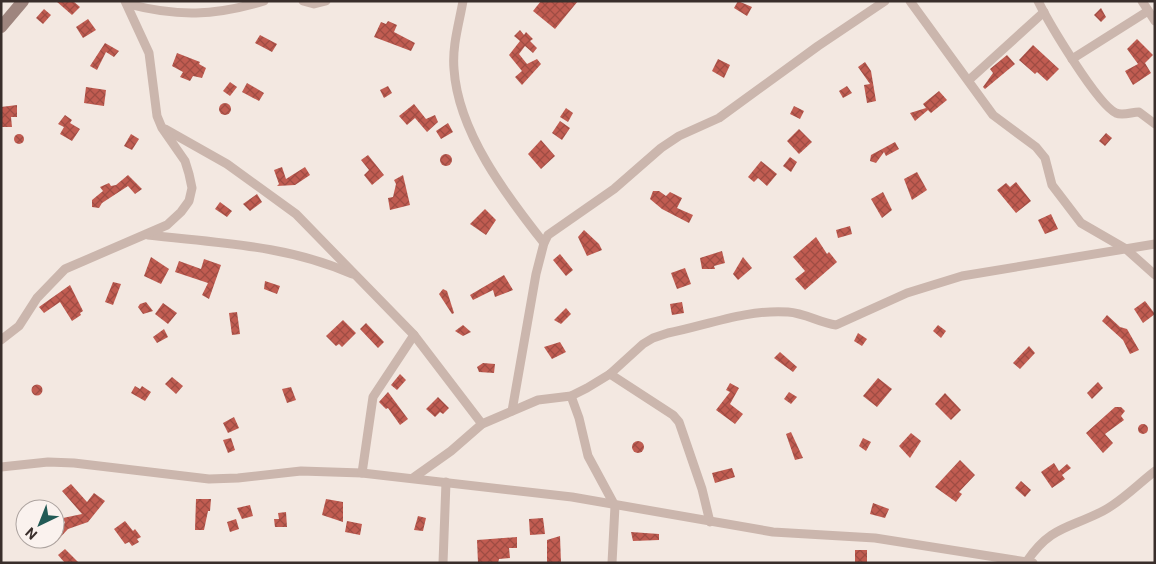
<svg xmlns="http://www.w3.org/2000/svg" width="1156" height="564" font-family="Roboto,sans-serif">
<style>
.building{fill:url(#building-cross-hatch)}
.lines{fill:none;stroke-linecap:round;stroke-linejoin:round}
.street{stroke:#cbb6ad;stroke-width:9}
.secondary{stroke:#9e857e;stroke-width:12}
</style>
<defs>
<pattern id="building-cross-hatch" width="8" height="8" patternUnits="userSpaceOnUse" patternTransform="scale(1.25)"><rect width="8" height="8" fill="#c15c51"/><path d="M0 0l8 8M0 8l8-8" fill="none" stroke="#9e4c43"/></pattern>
</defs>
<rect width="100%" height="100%" fill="#f3e8e1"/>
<!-- building -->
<g class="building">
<polygon points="56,1 73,1 80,7 72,15"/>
<polygon points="541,1 578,1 555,29 533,11"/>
<polygon points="738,1 752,7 747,16 734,8"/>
<polygon points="1101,8 1106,17 1101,22 1094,15"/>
<polygon points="44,9 51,15 43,24 36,18"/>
<polygon points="88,19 96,30 83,38 76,27"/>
<polygon points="388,21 397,25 394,32 415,43 411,51 374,37 381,22 386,24"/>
<polygon points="520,30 524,35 526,32 533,39 530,41 537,48 533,53 525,46 519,54 527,64 537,59 541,64 522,85 515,77 522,71 509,55 520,41 514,36"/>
<polygon points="260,35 277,44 272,52 255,43"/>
<polygon points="1137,39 1153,55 1145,63 1151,73 1133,85 1125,71 1138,64 1127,49"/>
<polygon points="105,43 119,51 114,57 106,52 97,70 90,66"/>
<polygon points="1033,45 1059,69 1047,81 1037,72 1035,74 1019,60"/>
<polygon points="177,53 200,62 199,64 206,68 202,78 193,76 190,81 180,77 183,72 172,66"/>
<polygon points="1007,55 1015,64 985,89 983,87 993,73 990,69"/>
<polygon points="718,59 730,65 724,78 712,71"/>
<polygon points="865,62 871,71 876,101 867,103 864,85 870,84 858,67"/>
<polygon points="230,82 237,87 230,96 223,91"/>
<polygon points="247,83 264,93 259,101 242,92"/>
<polygon points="388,86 392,93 384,98 380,90"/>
<polygon points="847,86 852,93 843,98 839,91"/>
<polygon points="86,87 106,90 104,106 84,103"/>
<polygon points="939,91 947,100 931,113 928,110 915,121 910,113 926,108 923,104"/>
<circle cx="225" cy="109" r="6"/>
<polygon points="414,104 426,119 435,115 438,122 427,132 415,118 407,125 399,116"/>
<polygon points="17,105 17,117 11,117 12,127 2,127 1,107"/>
<polygon points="794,106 804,111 800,119 790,114"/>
<polygon points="566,108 573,113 568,122 560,117"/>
<polygon points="65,115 72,120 70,123 80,129 72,141 60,134 64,127 58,124"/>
<polygon points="560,121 570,128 562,140 552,133"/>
<polygon points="448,123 453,132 441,139 436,131"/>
<polygon points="799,129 812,142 799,154 787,141"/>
<polygon points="1106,133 1112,138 1105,146 1099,141"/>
<polygon points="131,134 139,139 132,150 124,146"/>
<circle cx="19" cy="139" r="5"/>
<polygon points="541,140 555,156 541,169 528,154"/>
<polygon points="895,142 899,149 886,156 884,152 876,163 870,161 871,155"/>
<circle cx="446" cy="160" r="6"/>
<polygon points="368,155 384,175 372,185 364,175 369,170 361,160"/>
<polygon points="790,157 797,162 791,172 783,166"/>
<polygon points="761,161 777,174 767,186 758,178 754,182 748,177"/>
<polygon points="282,167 286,179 305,167 310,175 295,185 277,186 279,184 274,170"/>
<polygon points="917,172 927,190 912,200 904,179"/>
<polygon points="128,175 142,189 135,194 128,186 102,203 99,208 92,207 92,200 103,191 100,187 109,183 111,186 116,185"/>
<polygon points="403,175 410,205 390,210 388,198 393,197 396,184 394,180"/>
<polygon points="1016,182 1031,201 1016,213 997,190 1006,183 1010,187"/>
<polygon points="653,191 659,191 666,196 670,192 682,198 677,208 693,215 689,223 662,209 650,199"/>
<polygon points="883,192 892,210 882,218 871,199"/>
<polygon points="257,194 262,202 250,211 243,204"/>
<polygon points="220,202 232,211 227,217 215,209"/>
<polygon points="485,209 496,220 486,235 470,224"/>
<polygon points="1051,214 1058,229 1045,234 1038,220"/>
<polygon points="850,226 852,234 838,238 836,230"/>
<polygon points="584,230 599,244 602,250 587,256 578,237"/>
<polygon points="816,237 827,254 829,252 837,262 805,290 795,279 805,271 793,257"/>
<polygon points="722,251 725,263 714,266 715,269 702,269 700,258"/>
<polygon points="560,254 573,270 566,276 553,260"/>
<polygon points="151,257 169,269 161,284 144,276"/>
<polygon points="743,257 752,268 738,280 733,274"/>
<polygon points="204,259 221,265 209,299 202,295 208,283 175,272 179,261 201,269"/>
<polygon points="685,268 691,284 677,289 671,273"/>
<polygon points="504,275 513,290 495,297 493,290 473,300 470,295"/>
<polygon points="265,281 280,286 277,294 264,289"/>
<polygon points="113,282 121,284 113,305 105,302"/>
<polygon points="70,285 83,311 80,313 81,315 72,321 60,302 44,313 39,307"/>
<polygon points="443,289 447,291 454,313 452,314 439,294"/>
<polygon points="1145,301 1155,314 1143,323 1134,309"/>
<polygon points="146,302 153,311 143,314 138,307 140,304"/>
<polygon points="682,302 684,313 672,315 670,304"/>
<polygon points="163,303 177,313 168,324 155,314"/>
<polygon points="566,308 571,314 561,324 554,320"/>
<polygon points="237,312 240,334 232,335 229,313"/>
<polygon points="1107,315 1120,327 1127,329 1139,350 1130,354 1123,340 1102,321"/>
<polygon points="343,320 356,333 342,347 339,344 336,346 326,336"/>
<polygon points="366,323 384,342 378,348 360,329"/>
<polygon points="463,325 471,332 463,336 455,331"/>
<polygon points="938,325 946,331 941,338 933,331"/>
<polygon points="164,329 168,337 157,343 153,337"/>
<polygon points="858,333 867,339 862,346 854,341"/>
<polygon points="560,342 566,352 552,359 544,347"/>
<polygon points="1029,346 1035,353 1020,369 1013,363"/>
<polygon points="780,352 797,367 793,372 774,358"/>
<polygon points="483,363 495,364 494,373 479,372 477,367"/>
<polygon points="400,374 406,380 397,390 391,385"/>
<polygon points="172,377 183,386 176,394 165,384"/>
<polygon points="878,378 892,389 877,407 863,396"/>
<polygon points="1098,382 1103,388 1092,399 1087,393"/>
<polygon points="730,383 739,388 730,404 743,414 735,424 716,410 730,392 726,390"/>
<circle cx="37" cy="390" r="5.5"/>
<polygon points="135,386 140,389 142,386 151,392 145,401 131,393"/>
<polygon points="291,387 296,400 287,403 282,389"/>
<polygon points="388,392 408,419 400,425 388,408 386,409 379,402"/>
<polygon points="789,392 797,397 791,404 784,399"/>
<polygon points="945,393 961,410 951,420 935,404"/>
<polygon points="438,397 449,408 443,414 440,412 435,417 426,409"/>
<polygon points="1115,407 1121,407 1125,411 1121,416 1124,420 1105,434 1113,443 1103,453 1086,433"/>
<polygon points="234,417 239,428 228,433 223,423"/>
<circle cx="1143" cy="429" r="5"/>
<polygon points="791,432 803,458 795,460 786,434"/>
<polygon points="911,433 921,441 910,458 899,446"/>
<polygon points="231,438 235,450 228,453 223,440"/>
<polygon points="863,438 871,442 866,451 859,446"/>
<circle cx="638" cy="447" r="6"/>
<polygon points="960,460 975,475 959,492 962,494 956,502 935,487"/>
<polygon points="1054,463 1059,471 1067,464 1071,468 1062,475 1065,479 1052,488 1041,472"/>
<polygon points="732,468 735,477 715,483 712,473"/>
<polygon points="1021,481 1031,490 1025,497 1015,488"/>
<polygon points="71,484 87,502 94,493 105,501 88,522 68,529 55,543 55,528 65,523 63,518 82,514 62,491"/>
<polygon points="196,499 211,499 210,511 208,511 204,530 195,530"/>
<polygon points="326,499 343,502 343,522 322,515"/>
<polygon points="873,503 889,509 885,518 870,514"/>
<polygon points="250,505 253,516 242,519 237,508"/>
<polygon points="286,512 287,527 275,527 274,519 279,519 278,513"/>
<polygon points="418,516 426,518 423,531 414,530"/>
<polygon points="543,518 545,534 530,535 529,519"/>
<polygon points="236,519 239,529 230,532 227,522"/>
<polygon points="125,521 133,531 135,529 141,537 137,539 139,542 132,546 129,542 125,544 114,529"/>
<polygon points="347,521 362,524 360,535 345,532"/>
<polygon points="631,532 659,534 659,540 633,541"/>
<polygon points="560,536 561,563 547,563 547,540"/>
<polygon points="517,537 517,548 509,548 510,558 499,559 498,563 478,563 477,540"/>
<polygon points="65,549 79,563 65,563 58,555"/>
<rect x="855" y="550" width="12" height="13"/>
</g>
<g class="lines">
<!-- street -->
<g class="street">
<polyline points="303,1 314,4 326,1"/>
<path d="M463,1C459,24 452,46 454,69C458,132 506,195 544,243"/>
<polyline points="910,1 993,115 1036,147 1045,158 1052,185 1081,223 1126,249 1155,275"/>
<path d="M1038,1C1049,23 1097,104 1116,113C1123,116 1132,112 1139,112L1155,124"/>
<polyline points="1142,1 1155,21"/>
<path d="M128,4C178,17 214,16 264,1"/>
<polyline points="1072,59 1148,11"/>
<polyline points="969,80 1044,12"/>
<polyline points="165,129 227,164 296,214 414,335 482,424"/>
<path d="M148,235C217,243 288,245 352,274"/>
<polyline points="1,340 19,326 37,298 65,269 167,225 181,212 189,201 192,188 189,174 185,161 162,128 157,116 149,53 125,1"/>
<polyline points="610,374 673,415 679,422 702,489 710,522"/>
<polyline points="571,396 579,418 588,456 615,506 612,563"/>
<polyline points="512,411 536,274 544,243 548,235 614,189 661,148 679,136 719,118 818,46 885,1"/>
<polyline points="1,467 48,462 74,463 209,479 238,478 301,471 362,473 572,497 773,532 875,538 1033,563"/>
<polyline points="362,473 373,397 414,335"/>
<path d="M413,478L451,451L482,424L538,400L571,396L587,388L610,374L643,344L653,338L668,333C707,325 748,309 788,312C805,313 820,323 836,325L907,293L962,276L1155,244"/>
<path d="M1027,561C1051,526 1068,529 1103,511C1122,501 1138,484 1155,471"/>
<polyline points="443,563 446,482"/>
</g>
<!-- secondary -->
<polyline class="secondary" points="1,27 23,1"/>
</g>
<!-- border -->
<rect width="1156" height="564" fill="none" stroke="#392e2b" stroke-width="5"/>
<!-- north arrow -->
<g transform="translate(40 524) rotate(223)"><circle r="24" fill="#faf2ee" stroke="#ada4a0"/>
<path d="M0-4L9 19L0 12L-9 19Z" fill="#225a55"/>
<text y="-8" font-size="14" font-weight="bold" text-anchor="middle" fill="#392e2b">N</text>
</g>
</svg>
